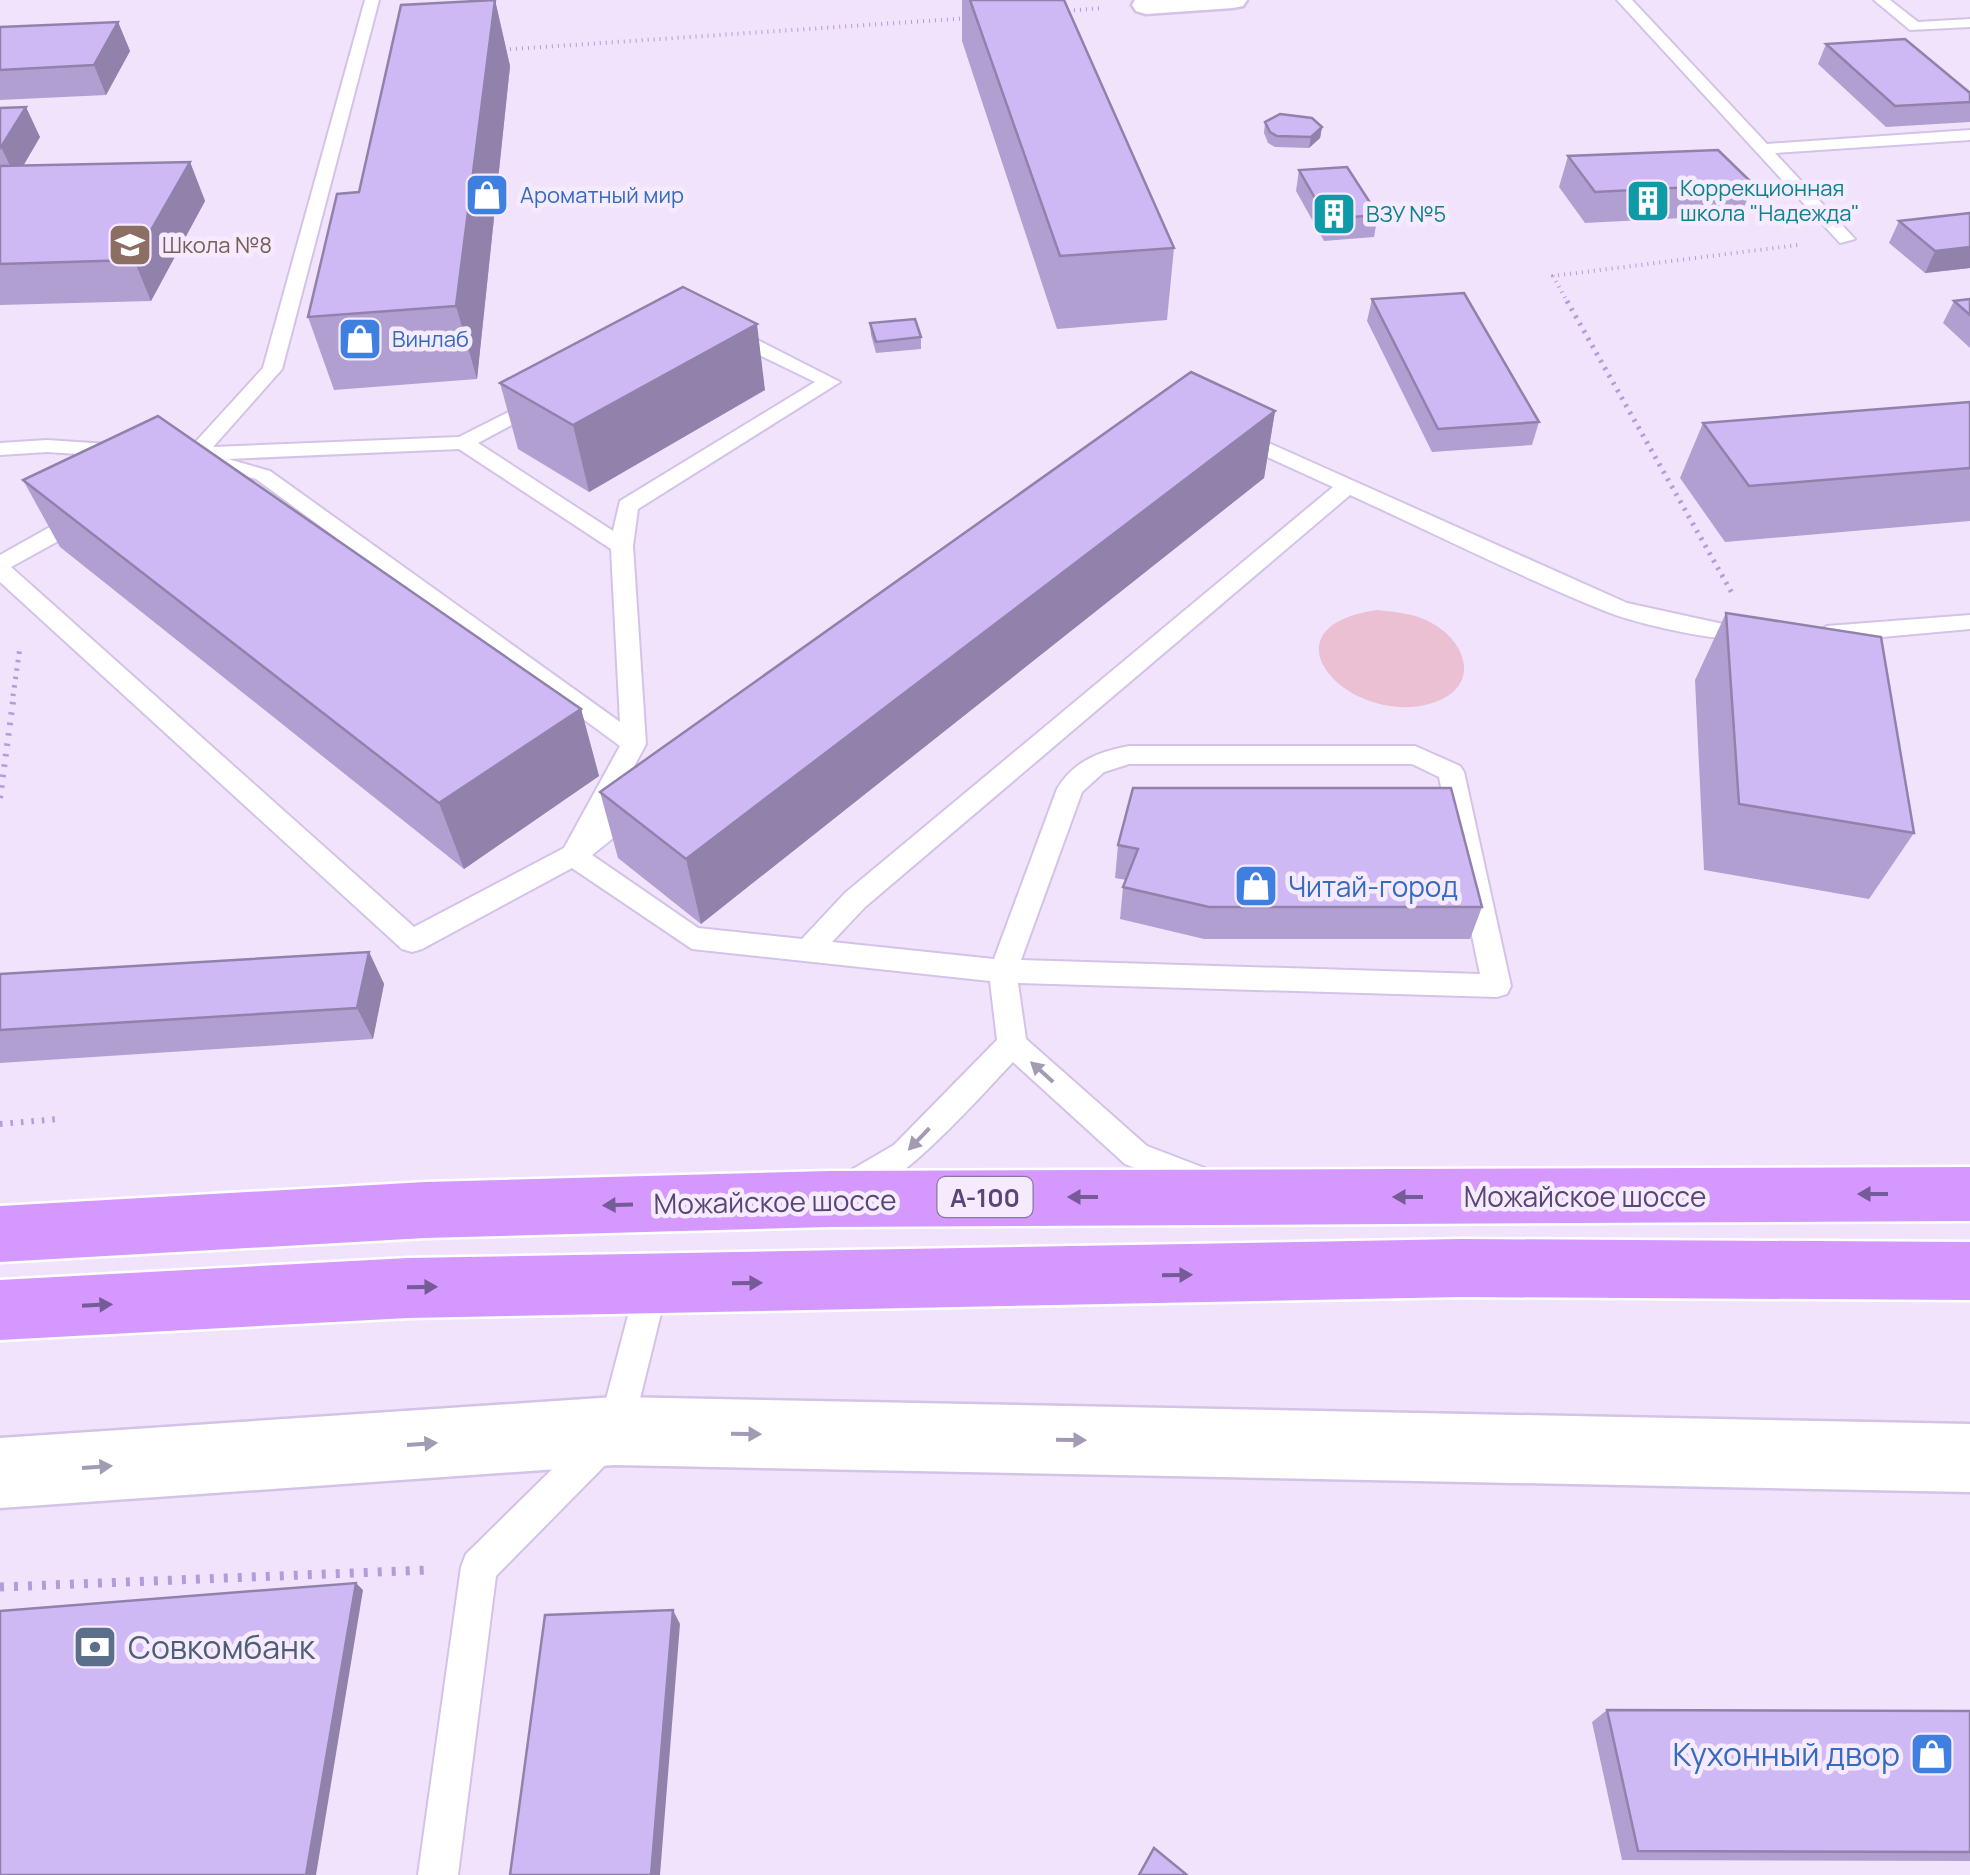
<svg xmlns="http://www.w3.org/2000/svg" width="1970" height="1875" font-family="Manrope,sans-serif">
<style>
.green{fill:#ecc0d3}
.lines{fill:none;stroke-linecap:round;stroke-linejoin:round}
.lane-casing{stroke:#d3c3e7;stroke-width:4}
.street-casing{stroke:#d3c3e7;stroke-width:5}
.primary-casing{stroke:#fff;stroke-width:5}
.path-far3{stroke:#b29cd9;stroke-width:4;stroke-dasharray:1 5;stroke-linecap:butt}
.path-far2{stroke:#b29cd9;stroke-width:5;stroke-dasharray:2.5 6;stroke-linecap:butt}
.path-far1{stroke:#b29cd9;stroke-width:6;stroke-dasharray:2.5 8;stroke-linecap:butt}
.path{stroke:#b29cd9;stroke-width:9;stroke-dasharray:4 10;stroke-linecap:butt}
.lane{fill:#fff;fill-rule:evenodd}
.street{fill:#fff;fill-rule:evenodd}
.primary{fill:#d598ff;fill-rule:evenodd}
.wall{fill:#b29fd2}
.shaded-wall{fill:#9182ab}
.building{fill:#cfb9f4;stroke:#9182ab;stroke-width:2.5}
.oneway{fill:#a39ab4}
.oneway2{fill:#765b99}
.labels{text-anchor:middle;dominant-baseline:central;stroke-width:9;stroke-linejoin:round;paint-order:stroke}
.far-culture-label{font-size:22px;fill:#0d838f;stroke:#f6eaff;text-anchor:start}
.far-shop-label{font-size:22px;fill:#366cbe;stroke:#f6eaff;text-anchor:start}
.far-education-label{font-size:22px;fill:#785e54;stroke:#f6eaff;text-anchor:start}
.shield{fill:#f6eaff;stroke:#8778a0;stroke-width:2.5}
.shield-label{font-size:25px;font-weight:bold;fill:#574777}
.shop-label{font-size:28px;fill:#366cbe;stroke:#f6eaff;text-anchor:start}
.street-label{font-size:28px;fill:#574777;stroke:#f6eaff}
.near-service-label{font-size:32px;fill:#4e5e75;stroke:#f6eaff;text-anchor:start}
.near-shop-label{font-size:32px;fill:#366cbe;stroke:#f6eaff;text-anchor:end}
</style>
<rect width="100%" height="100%" fill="#f2e3fd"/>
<!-- green -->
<path class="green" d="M1377,610C1395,612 1413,613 1430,622C1470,643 1481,690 1429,704C1347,726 1257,627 1377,610Z"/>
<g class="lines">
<defs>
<g id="lane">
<path d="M365,0H379L282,369L213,447L459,437L542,395L552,401L549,405L478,443L613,531L620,501L815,382L720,336V328H734L840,382L638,509L633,546L646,744L607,817L638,799L647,801L651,808L592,855L698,928L802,939L845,893L1333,487L1230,440V432H1244L1627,603L1723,624L1754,625L1766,633C1750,652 1635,623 1610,613C1522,578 1436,534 1350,495L865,907L832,942L994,959L1057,789C1074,761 1098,752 1129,746H1415L1460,766L1464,772L1511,986L1507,994L1497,997L1018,983L1026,1039L1147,1146L1215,1172L1219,1182L1215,1192L1204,1196L1125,1164L1013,1062C982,1094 878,1216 834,1200L829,1190L834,1180L894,1145L997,1040L990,981L692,949L572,868L422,949L412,952L402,949L0,582V555L75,513H91L94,518L91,523L11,567L414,927L564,848L620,746L256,479L212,467L211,460L176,461L166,455L169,451L190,448L263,368ZM459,449L611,549L620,722L270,471L228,459ZM1129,764H1412L1439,777L1480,974L1021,960L1082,792L1104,772Z"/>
<polygon points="1617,0 1632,0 1767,144 1970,130 1970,140 1775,153 1855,239 1840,243"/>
<polygon points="1874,0 1890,0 1918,22 1970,19 1970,27 1910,30"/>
<polygon points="47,440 123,445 133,451 123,457 47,452 0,455 0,443"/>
<polygon points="1970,615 1970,629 1827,642 1815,634 1827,626"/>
<polygon points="652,1270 663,1274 668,1285 632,1431 627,1443 496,1576 458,1875 418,1875 461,1567 466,1554 600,1422 636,1285 641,1274"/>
</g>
<g id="street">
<polygon points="1135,0 1247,0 1243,6 1233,8 1146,14 1136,11 1132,5"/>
<polygon points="615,1397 1970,1424 1970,1492 615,1465 0,1508 0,1438"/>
</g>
<g id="primary">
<polygon points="1970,1167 1970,1221 830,1227 425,1238 0,1262 0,1206 425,1182 830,1171"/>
<polygon points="1461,1239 1970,1242 1970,1300 1461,1297 408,1318 0,1340 0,1280 408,1258"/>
</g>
</defs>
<!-- lane casing -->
<use href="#lane" class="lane-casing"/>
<!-- street casing -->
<use href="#street" class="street-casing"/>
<!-- primary casing -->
<use href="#primary" class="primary-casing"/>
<!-- path-far3 -->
<g class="path-far3">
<polyline points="1062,11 1104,8"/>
<polyline points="498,50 970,18"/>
<polyline points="1568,303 1553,276 1798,245"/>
</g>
<!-- path-far2 -->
<g class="path-far2">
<polyline points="1567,301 1732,593"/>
<polyline points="13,696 20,647"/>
</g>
<!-- path-far1 -->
<g class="path-far1">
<polyline points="0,798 14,694"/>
<polyline points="0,1124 58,1119"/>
</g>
<!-- path -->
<polyline class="path" points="0,1587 428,1570"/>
<!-- lane -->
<use href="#lane" class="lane"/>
<!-- street -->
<use href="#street" class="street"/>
<!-- primary -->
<use href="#primary" class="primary"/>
</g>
<!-- wall -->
<g class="wall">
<polygon points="495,0 510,66 477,379 334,390 308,317 359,192"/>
<polygon points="962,0 1064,0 1174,248 1167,320 1057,329 962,41"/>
<polygon points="118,22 130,51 106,95 0,100 0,27"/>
<polygon points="1826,44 1970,93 1970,122 1886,127 1818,64"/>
<polygon points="0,108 40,137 23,166 190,162 205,201 151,301 0,305"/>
<polygon points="1265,122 1322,127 1320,138 1309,148 1275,147 1268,143 1264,133"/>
<polygon points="1568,156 1753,184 1741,215 1585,223 1559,187"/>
<polygon points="1299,170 1378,215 1374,237 1324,241 1296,191"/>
<polygon points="1970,213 1970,268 1925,273 1889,243 1899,221"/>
<polygon points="1372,299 1539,422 1532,445 1432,452 1367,321"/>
<polygon points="1970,299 1970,348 1943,323 1954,301"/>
<polygon points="870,323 921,337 921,349 876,353 871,335"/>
<polygon points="500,383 765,390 589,492 518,449"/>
<polygon points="1970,402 1970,521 1725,542 1680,478 1703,423"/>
<polygon points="1275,411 1264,478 701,924 618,858 600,792"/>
<polygon points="23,480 581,709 599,776 464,869 60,547"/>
<polygon points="1726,613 1914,833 1869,899 1704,870 1695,680"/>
<polygon points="1118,845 1482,907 1470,939 1204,939 1120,919 1123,887 1126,880 1115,878"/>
<polygon points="369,952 384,984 373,1039 0,1063 0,974"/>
<polygon points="1607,1710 1970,1711 1970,1861 1622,1860 1592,1722"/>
</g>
<!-- shaded-wall -->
<g class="shaded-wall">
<polygon points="495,0 510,66 477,379 456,306"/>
<polygon points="118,22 130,51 106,95 94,65"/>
<polygon points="26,107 40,137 16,178 1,147"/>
<polygon points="1322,127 1320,138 1309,148 1311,137"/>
<polygon points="190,162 205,201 151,301 134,260"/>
<polygon points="1970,247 1970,268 1925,273 1935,251"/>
<polygon points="757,324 765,390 589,492 573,425"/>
<polygon points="1275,411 1264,478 701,924 686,859"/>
<polygon points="581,709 599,776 464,869 439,803"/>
<polygon points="369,952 384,984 373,1039 357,1008"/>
<polygon points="356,1583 363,1590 316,1875 306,1875"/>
<polygon points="673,1610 680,1624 660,1875 651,1875"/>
</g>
<!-- building -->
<g class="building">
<polygon points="495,0 456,306 308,317 337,194 359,192 401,5"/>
<polygon points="970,0 1064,0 1174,248 1060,256"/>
<polygon points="118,22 94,65 0,70 0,27"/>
<polygon points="1905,39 1970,93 1970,102 1895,106 1826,44"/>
<polygon points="26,107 1,147 0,148 0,108"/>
<polygon points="1280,114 1312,118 1322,127 1311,137 1277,136 1270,132 1265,122"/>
<polygon points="1718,150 1753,184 1595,192 1568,156"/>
<polygon points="190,162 134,260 0,264 0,166"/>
<polygon points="1347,167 1378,215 1327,219 1299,170"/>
<polygon points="1970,213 1970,247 1935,251 1899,221"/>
<polygon points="683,287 757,324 573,425 500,383"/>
<polygon points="1464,293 1539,422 1438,429 1372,299"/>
<polygon points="1970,299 1970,315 1954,301"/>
<polygon points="915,319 921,337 876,342 870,323"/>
<polygon points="1191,372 1275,411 686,859 600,792"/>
<polygon points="1970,402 1970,468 1749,486 1703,423"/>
<polygon points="158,416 581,709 439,803 23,480"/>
<polygon points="1726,613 1881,637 1914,833 1739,804"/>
<polygon points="1133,788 1451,788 1482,907 1209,907 1123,887 1138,849 1118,845"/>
<polygon points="369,952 357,1008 0,1030 0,974"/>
<polygon points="356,1583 306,1875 0,1875 0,1611"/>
<polygon points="673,1610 651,1875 510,1875 545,1615"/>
<polygon points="1607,1710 1970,1711 1970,1852 1638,1851"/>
<polygon points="1154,1848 1187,1875 1139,1875"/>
</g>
<!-- one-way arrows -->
<defs><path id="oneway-solid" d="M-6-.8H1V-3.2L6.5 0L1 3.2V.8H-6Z" transform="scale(2.5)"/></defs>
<g class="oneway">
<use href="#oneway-solid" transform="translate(1042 1072) rotate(-138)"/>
<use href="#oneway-solid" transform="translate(919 1139) rotate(134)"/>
<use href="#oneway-solid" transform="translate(746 1434) rotate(1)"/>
<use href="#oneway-solid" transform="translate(1071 1440) rotate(1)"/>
<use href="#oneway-solid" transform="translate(422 1444) rotate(-4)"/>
<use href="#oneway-solid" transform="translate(97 1467) rotate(-4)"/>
</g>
<g class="oneway2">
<use href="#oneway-solid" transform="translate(1873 1194) rotate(180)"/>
<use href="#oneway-solid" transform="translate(1083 1197) rotate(180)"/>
<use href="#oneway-solid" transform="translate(1408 1197) rotate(-180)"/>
<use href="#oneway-solid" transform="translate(618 1205) rotate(178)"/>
<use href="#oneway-solid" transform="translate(1177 1275) rotate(-1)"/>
<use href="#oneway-solid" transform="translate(747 1283) rotate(-1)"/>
<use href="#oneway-solid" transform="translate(422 1287) rotate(-1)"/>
<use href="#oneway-solid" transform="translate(97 1305) rotate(-3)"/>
</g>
<!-- icons -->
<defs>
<symbol id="shop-square" viewBox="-11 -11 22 22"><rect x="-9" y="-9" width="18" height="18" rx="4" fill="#3f7fe0" stroke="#f6eaff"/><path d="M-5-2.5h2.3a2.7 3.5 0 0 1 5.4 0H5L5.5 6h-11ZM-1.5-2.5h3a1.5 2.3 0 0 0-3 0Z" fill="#fff"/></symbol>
<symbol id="building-square" viewBox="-11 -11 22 22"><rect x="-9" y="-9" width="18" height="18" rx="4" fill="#0f9aa8" stroke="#f6eaff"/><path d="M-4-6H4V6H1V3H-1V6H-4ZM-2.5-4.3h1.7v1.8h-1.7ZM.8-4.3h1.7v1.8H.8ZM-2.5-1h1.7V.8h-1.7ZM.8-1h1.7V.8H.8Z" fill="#fff"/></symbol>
<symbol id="school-square" viewBox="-11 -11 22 22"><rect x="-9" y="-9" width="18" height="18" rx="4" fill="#8d6e63" stroke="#f6eaff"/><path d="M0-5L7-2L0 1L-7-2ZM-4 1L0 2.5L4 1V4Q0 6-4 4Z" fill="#fff"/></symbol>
<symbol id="bank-square" viewBox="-11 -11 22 22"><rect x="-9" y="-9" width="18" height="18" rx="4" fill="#5c6f8a" stroke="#f6eaff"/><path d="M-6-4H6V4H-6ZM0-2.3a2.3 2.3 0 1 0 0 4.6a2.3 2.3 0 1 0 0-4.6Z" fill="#fff"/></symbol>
</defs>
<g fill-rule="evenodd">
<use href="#shop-square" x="462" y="170" width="50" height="50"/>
<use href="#building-square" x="1623" y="176" width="50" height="50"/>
<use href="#building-square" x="1309" y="189" width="50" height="50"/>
<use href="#school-square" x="105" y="220" width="50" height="50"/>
<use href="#shop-square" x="335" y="314" width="50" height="50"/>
<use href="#shop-square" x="1231" y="861" width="50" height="50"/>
<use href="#bank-square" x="70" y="1622" width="50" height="50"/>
<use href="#shop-square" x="1907" y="1729" width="50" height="50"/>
</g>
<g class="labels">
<!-- far-culture labels -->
<g class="far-culture-label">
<text x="1680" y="188">Коррекционная<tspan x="1680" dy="25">школа "Надежда"</tspan></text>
<text x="1366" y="214">ВЗУ №5</text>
</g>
<!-- far-shop labels -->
<g class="far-shop-label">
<text x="520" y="195">Ароматный мир</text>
<text x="392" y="339">Винлаб</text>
</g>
<!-- far-education labels -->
<g class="far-education-label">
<text x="162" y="245">Школа №8</text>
</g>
<!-- shield labels -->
<rect class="shield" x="937.5" y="1177" width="95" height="40" rx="8"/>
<g class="shield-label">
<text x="985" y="1197">А-100</text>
</g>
<!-- shop labels -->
<g class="shop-label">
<text x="1288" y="886">Читай-город</text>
</g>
<!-- street labels -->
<g class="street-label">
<text x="1585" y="1196">Можайское шоссе</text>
<text transform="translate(775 1201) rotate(-1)">Можайское шоссе</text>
</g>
<!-- near-service labels -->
<g class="near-service-label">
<text x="128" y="1647">Совкомбанк</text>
</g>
<!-- near-shop labels -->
<g class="near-shop-label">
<text x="1900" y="1754">Кухонный двор</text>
</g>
</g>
</svg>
